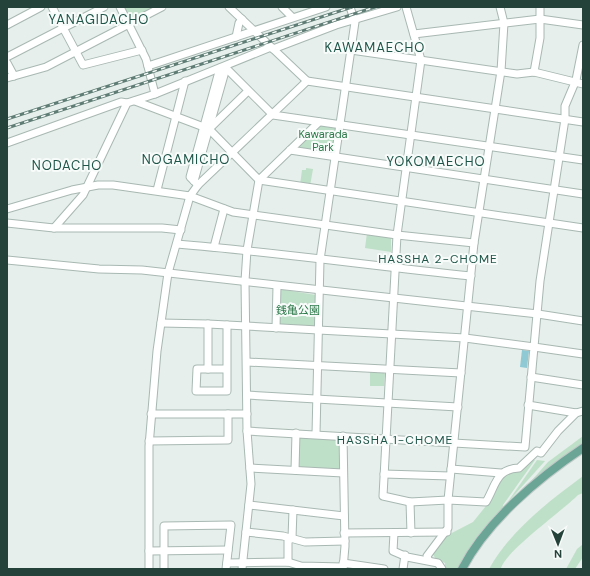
<svg xmlns="http://www.w3.org/2000/svg" width="590" height="576" font-family="'DM Sans','Noto Sans JP',sans-serif">
<style>
.green{fill:#bfe0c8}
.water{fill:#8ec9d4}
.lines{fill:none;stroke-linecap:round;stroke-linejoin:round}
.minor-casing{stroke:#a8b8b2;stroke-width:9}
.major-casing{stroke:#c2cac8;stroke-width:10}
.minor{stroke:#fff;stroke-width:7}
.major{stroke:#6aa596;stroke-width:8}
.rail-casing{stroke:#5f7d75;stroke-width:3}
.rail{stroke:#f7fbf9;stroke-width:1.5;stroke-dasharray:4.5;stroke-linecap:butt}
.labels{text-anchor:middle;dominant-baseline:central;stroke-width:4;stroke-linejoin:round;paint-order:stroke}
.park-label{font-size:11px;fill:#2d7a4b;stroke:#f7fbf9}
.neighbourhood-label{font-size:12px;letter-spacing:1px;fill:#1f5548;stroke:#f7fbf9}
.quarter-label{font-size:13px;letter-spacing:1px;fill:#1f5548;stroke:#f7fbf9}
</style>
<rect width="100%" height="100%" fill="#e6efeb"/>
<!-- green -->
<g class="green">
<polygon points="123,7 159,7 130,20"/>
<polygon points="322,125 336,128 333,154 298,148"/>
<polygon points="306,168 313,169 310,186 300,185 302,170 306,170"/>
<polygon points="367,233 391,237 391,252 365,248"/>
<polygon points="279,289 316,295 316,327 277,326"/>
<polygon points="370,371 383,372 385,374 384,386 370,386"/>
<polygon points="583,436 583,445 509,506 548,462"/>
<polygon points="299,437 339,438 341,440 340,470 297,468"/>
<polygon points="530,460 535,460 503,505 502,513 460,569 445,569 445,563 435,558 433,554 446,536 473,522 490,501 499,481 504,475"/>
<polygon points="537,460 545,461 507,503"/>
<path d="M583,476V493L578,495C562,511 506,551 501,568L489,569C511,530 548,502 583,476Z"/>
<polygon points="583,544 583,557 575,569 566,569 577,549"/>
</g>
<!-- water -->
<polygon class="water" points="522,350 529,351 527,368 520,367"/>
<g class="lines">
<defs>
<g id="minor">
<polyline points="52,7 83,65 142,50"/>
<polyline points="229,7 307,81"/>
<polyline points="282,7 292,17"/>
<path d="M406,7L421,60L397,235L383,496L410,502L448,500L486,502C496,485 496,469 519,468L537,451L541,453L558,431L576,413"/>
<polyline points="7,25 41,7"/>
<polyline points="414,34 540,19 583,25"/>
<polyline points="236,37 239,23 242,19"/>
<polyline points="583,45 576,80 565,106 565,119 540,281 534,347 583,354"/>
<polyline points="273,49 336,25 397,7"/>
<polyline points="351,50 517,74 534,72 583,84"/>
<polyline points="7,57 104,7"/>
<polyline points="7,63 14,76"/>
<polyline points="148,66 326,7"/>
<polyline points="227,66 226,68 273,115 583,160"/>
<polyline points="534,72 540,38 540,7"/>
<polyline points="7,78 46,67 162,7"/>
<polyline points="155,94 271,47"/>
<polyline points="135,101 209,129 259,180 583,228"/>
<polyline points="210,128 248,91"/>
<polyline points="7,143 121,102 127,103"/>
<polyline points="290,150 583,194"/>
<polyline points="194,181 226,68"/>
<polyline points="198,185 190,177 220,68"/>
<polyline points="157,190 185,81"/>
<polyline points="7,209 72,190 98,185 113,185 190,196 233,212 397,235 474,243"/>
<polyline points="7,223 54,228 83,195 127,103 155,94 146,59 120,7"/>
<polyline points="54,228 162,228 181,230"/>
<path d="M177,244C275,252 373,266 471,276"/>
<polyline points="214,247 224,209"/>
<polyline points="7,260 99,269 142,270 538,314 583,321"/>
<polyline points="161,323 208,324 465,338 534,347 525,447 247,431"/>
<polyline points="208,324 208,369"/>
<polyline points="227,325 227,391 196,391 197,369 227,369"/>
<polyline points="276,328 277,286"/>
<polyline points="247,362 461,373"/>
<polyline points="531,377 583,385"/>
<polyline points="247,395 458,407"/>
<polyline points="528,405 576,413 583,411"/>
<polyline points="151,414 247,414"/>
<polyline points="316,434 320,260 355,22 350,7"/>
<polyline points="343,436 345,546 343,569"/>
<polyline points="149,441 228,440 228,414"/>
<polyline points="250,468 343,473"/>
<polyline points="451,469 501,473"/>
<polyline points="295,470 296,433"/>
<polyline points="384,474 450,476"/>
<polyline points="410,502 411,533"/>
<polyline points="249,505 344,516"/>
<polyline points="246,532 283,536 305,542 345,541"/>
<polyline points="344,533 447,532"/>
<polyline points="394,533 393,551 407,557 438,563 442,569"/>
<polyline points="149,551 228,550"/>
<polyline points="428,559 427,556 448,528 448,500 474,243 501,71 504,23 500,7"/>
<polyline points="288,562 288,541 292,538 293,510"/>
<polyline points="227,563 288,562 301,566 343,567"/>
<polyline points="343,563 384,569"/>
<polyline points="149,569 149,446 157,351 168,273 190,196 198,185 307,81 583,122"/>
<polyline points="164,569 164,526 231,525 226,569"/>
<polyline points="242,569 251,484 247,431 245,281 247,250 259,180 319,122"/>
<polyline points="403,569 405,555"/>
</g>
<path id="major" d="M462,569C487,521 538,478 583,448"/>
</defs>
<!-- minor casing -->
<use href="#minor" class="minor-casing"/>
<!-- major casing -->
<use href="#major" class="major-casing"/>
<!-- minor -->
<use href="#minor" class="minor"/>
<!-- major -->
<use href="#major" class="major"/>
<defs>
<g id="rail">
<polyline points="7,119 352,7"/>
<polyline points="7,128 375,7"/>
</g>
</defs>
<!-- rail casing -->
<use href="#rail" class="rail-casing"/>
<!-- rail -->
<use href="#rail" class="rail"/>
</g>
<g class="labels">
<!-- park labels -->
<g class="park-label">
<text x="323" y="134">Kawarada<tspan x="323" dy="13">Park</tspan></text>
<text x="298" y="310">銭亀公園</text>
</g>
<!-- neighbourhood labels -->
<g class="neighbourhood-label">
<text x="438" y="259">HASSHA 2-CHOME</text>
<text x="395" y="440">HASSHA 1-CHOME</text>
</g>
<!-- quarter labels -->
<g class="quarter-label">
<text x="99" y="19">YANAGIDACHO</text>
<text x="375" y="47">KAWAMAECHO</text>
<text x="186" y="159">NOGAMICHO</text>
<text x="436" y="161">YOKOMAECHO</text>
<text x="67" y="165">NODACHO</text>
</g>
</g>
<!-- border -->
<rect width="590" height="576" fill="none" stroke="#24423a" stroke-width="16"/>
<!-- north arrow -->
<g transform="translate(558 544) rotate(179)" stroke="#f7fbf9" stroke-width="3" paint-order="stroke">
<path d="M0-3L7 15L0 10L-7 15Z" fill="#24423a"/>
<text y="-6" font-size="11" font-weight="bold" text-anchor="middle" fill="#24423a">N</text>
</g>
</svg>
